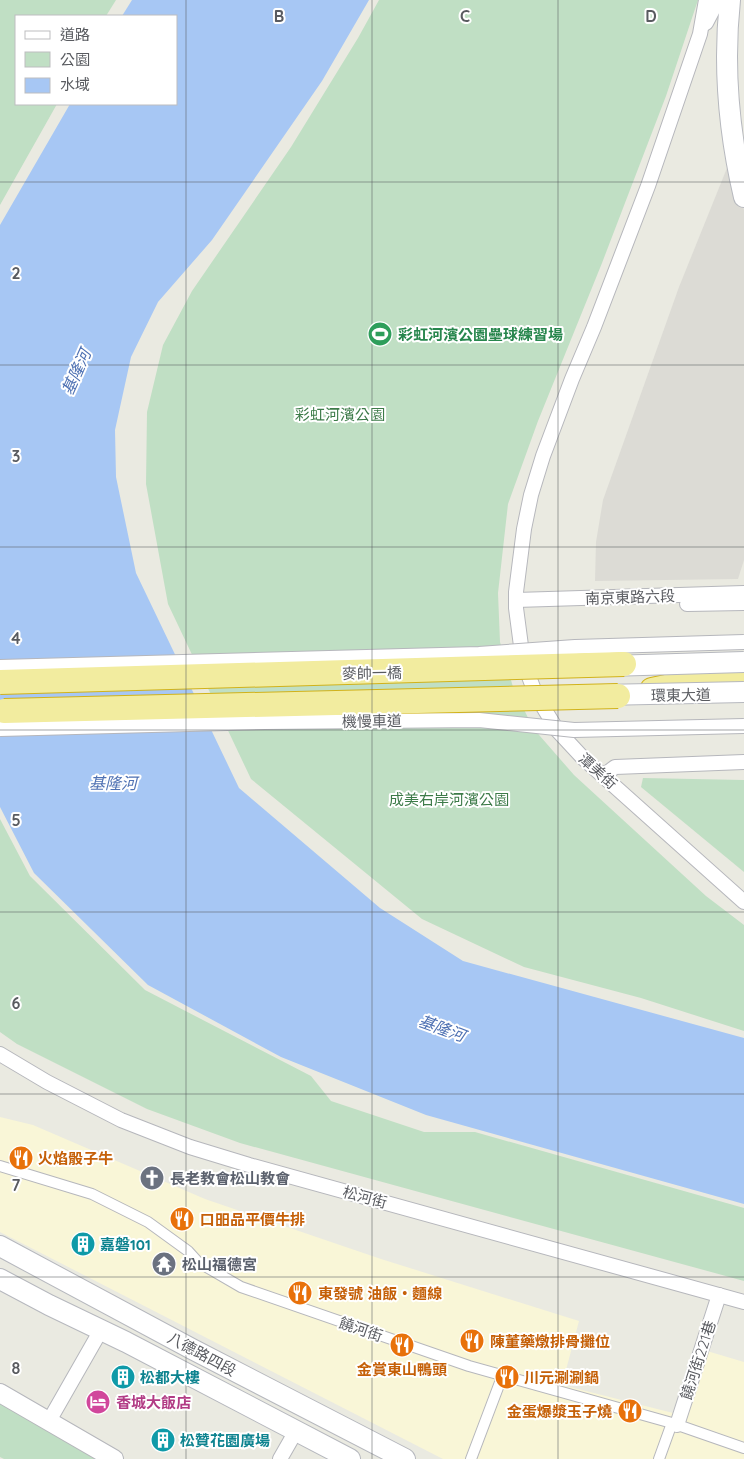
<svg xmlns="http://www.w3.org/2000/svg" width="744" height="1459" font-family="Quicksand,'Noto Sans TC',sans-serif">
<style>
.commercial{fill:#f9f6d7}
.industrial{fill:#dcdbd5}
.green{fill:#c0dfc4}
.water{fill:#a7c7f4}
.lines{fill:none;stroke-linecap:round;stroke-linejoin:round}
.pedestrian-casing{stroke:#b6b7bc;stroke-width:12}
.minor-casing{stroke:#b6b7bc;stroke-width:16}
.tertiary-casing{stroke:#b6b7bc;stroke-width:20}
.secondary-casing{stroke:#b6b8be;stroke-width:22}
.trunk-casing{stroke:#d1b21a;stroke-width:26}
.pedestrian{stroke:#fff;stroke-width:10}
.minor{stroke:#fff;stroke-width:14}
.tertiary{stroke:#fff;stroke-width:18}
.secondary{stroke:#fff;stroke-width:20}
.trunk{stroke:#f2ec9f;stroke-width:24}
.minor-bridge-casing{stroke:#b6b7bc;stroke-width:16;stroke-linecap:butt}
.secondary-bridge-casing{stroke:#b6b8be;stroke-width:22;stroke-linecap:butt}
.trunk-bridge-casing{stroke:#d1b21a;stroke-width:26;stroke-linecap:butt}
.minor-bridge{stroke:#fff;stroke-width:14}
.secondary-bridge{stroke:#fff;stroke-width:20}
.trunk-bridge{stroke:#f2ec9f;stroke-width:24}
.grid{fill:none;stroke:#595b60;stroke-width:1;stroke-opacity:0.55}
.labels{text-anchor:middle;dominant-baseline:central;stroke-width:4;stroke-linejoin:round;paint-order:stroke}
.leisure-label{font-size:15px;font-weight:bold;fill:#27864d;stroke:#fff;text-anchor:start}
.park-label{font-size:15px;fill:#3d7b49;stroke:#fff}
.street-label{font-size:15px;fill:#595b60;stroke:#fff}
.food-label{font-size:15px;font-weight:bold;fill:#c56008;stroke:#fff;text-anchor:start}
.worship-label{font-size:15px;font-weight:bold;fill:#5b616d;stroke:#fff;text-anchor:start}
.culture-label{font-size:15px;font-weight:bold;fill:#0d838f;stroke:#fff;text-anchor:start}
.hotel-label{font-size:15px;font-weight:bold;fill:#b23c85;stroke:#fff;text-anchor:start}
.water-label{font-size:16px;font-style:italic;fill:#4e71b3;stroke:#fff}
.grid-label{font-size:16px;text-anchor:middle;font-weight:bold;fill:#595b60;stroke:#fff;stroke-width:4;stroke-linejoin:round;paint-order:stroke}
</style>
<rect width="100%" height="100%" fill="#eaeae1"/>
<!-- commercial -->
<polygon class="commercial" points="0,1117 33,1125 205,1199 381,1259 579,1321 562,1385 681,1415 707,1351 744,1362 744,1459 443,1459 0,1232"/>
<!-- industrial -->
<polygon class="industrial" points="729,163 732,166 744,210 744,560 738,579 595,581 596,542 603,500 679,287"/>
<!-- green -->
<g class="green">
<polygon points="0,0 116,0 106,16 16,16 16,104 57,104 0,205"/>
<polygon points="379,0 698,0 666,96 602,263 538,421 508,504 498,593 500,642 513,687 533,728 574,775 706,896 744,925 744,1031 641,998 524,967 422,919 251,779 168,604 146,484 147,412 163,345 192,291 291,147 358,38"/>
<polygon points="643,778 744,780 744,872 641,787"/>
<polygon points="0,819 30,876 145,990 311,1076 331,1101 424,1132 475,1132 744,1208 744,1281 240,1143 147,1109 17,1044 0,1032"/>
<polygon points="0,1400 103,1459 4,1459 0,1457"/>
</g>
<!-- water -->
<polygon class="water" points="132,0 369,0 322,81 212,240 158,302 131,357 115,430 116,477 136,573 239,788 380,908 463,961 744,1038 744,1204 426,1115 281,1057 148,985 34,873 0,807 0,225 70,104 176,104 176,16 122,16"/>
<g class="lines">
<defs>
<g id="pedestrian">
<polyline points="0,1166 92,1194 148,1222 188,1251 198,1262 241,1287 469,1366 672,1423 744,1448"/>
<polyline points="471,1459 502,1377"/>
<polyline points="659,1459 672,1423"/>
</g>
<g id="minor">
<polyline points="706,0 700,34 648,186 594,327 572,379 543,456 531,495 524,529 516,592 516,608 523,661 536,695 557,730 583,758 744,902"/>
<polyline points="706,23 718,0"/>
<polyline points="516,600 744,593"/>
<polyline points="687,604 744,603"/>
<polyline points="603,776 615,767 744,762"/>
<polyline points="0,1054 47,1082 121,1120 190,1147 249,1165 744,1302"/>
<polyline points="49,1421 101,1330"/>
<polyline points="677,1425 719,1295"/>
<polyline points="280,1459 296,1431"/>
</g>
<polyline id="tertiary" points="0,1393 114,1459"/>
<g id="secondary">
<path d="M730,0C723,65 729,133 744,197"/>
<polyline points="0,1246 192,1349 405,1459"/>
<polyline points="0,1279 49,1305 126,1342 350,1459"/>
</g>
<polyline id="trunk" points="652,690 708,678 744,677"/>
</defs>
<!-- pedestrian casing -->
<use href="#pedestrian" class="pedestrian-casing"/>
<!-- minor casing -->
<use href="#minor" class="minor-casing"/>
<!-- tertiary casing -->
<use href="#tertiary" class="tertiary-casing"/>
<!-- secondary casing -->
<use href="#secondary" class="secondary-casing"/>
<!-- trunk casing -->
<use href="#trunk" class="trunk-casing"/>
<!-- pedestrian -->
<use href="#pedestrian" class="pedestrian"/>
<!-- minor -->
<use href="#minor" class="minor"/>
<!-- tertiary -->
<use href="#tertiary" class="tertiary"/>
<!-- secondary -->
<use href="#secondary" class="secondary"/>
<!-- trunk -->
<use href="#trunk" class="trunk"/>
<defs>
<g id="minor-bridge">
<polyline points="0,667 479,654 575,647 744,642"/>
<polyline points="0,729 265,722 479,720 574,730 744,726"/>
</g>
<g id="secondary-bridge">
<polyline points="609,666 744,662"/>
<polyline points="602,695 744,692"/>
</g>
<g id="trunk-bridge">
<polyline points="0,682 624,664"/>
<polyline points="4,711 618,696"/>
</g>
</defs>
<!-- minor-bridge casing -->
<use href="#minor-bridge" class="minor-bridge-casing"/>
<!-- secondary-bridge casing -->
<use href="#secondary-bridge" class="secondary-bridge-casing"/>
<!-- trunk-bridge casing -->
<use href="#trunk-bridge" class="trunk-bridge-casing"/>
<!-- minor-bridge -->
<use href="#minor-bridge" class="minor-bridge"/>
<!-- secondary-bridge -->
<use href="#secondary-bridge" class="secondary-bridge"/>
<!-- trunk-bridge -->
<use href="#trunk-bridge" class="trunk-bridge"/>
</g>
<!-- grid -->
<path class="grid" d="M186,0V1459M372,0V1459M558,0V1459M0,182H744M0,365H744M0,547H744M0,730H744M0,912H744M0,1094H744M0,1277H744"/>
<!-- icons -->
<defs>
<symbol id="stadium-disc" viewBox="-11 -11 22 22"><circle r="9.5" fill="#2e9e5b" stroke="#fff"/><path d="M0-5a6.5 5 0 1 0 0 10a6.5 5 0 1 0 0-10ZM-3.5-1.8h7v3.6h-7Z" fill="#fff"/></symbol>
<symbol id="restaurant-disc" viewBox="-11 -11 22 22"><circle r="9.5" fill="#e8710a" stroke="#fff"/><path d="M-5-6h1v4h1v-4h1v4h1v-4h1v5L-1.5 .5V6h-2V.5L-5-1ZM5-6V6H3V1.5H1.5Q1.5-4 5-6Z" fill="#fff"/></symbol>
<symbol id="church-disc" viewBox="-11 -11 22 22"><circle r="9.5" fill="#6b7280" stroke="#fff"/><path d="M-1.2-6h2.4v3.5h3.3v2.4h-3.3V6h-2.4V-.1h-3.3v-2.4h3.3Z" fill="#fff"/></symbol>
<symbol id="building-disc" viewBox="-11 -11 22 22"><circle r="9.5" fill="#0f9aa8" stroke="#fff"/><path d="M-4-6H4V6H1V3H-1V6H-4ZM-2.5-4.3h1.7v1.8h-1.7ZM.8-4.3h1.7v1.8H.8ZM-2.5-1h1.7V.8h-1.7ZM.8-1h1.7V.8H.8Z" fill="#fff"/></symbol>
<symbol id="temple-disc" viewBox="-11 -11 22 22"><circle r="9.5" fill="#6b7280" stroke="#fff"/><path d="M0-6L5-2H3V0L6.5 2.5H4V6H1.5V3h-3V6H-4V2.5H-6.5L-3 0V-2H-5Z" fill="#fff"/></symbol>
<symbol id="hotel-disc" viewBox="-11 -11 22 22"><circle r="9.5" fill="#d1479c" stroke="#fff"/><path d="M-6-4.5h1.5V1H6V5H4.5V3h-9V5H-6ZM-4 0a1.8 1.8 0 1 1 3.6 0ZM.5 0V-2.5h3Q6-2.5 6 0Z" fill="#fff"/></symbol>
</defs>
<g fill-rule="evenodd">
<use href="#stadium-disc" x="366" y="320" width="28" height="28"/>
<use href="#restaurant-disc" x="7" y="1144" width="28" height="28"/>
<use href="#church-disc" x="138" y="1164" width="28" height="28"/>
<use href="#restaurant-disc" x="168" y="1205" width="28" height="28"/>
<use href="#building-disc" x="69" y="1230" width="28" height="28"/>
<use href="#temple-disc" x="150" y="1250" width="28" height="28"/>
<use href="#restaurant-disc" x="286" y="1279" width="28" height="28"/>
<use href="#restaurant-disc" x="458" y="1327" width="28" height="28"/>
<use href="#restaurant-disc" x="388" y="1331" width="28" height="28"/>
<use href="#building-disc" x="109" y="1363" width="28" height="28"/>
<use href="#restaurant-disc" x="493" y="1363" width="28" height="28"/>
<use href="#hotel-disc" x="84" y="1388" width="28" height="28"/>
<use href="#restaurant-disc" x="616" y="1397" width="28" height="28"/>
<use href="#building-disc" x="149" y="1426" width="28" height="28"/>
</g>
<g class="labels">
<!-- leisure labels -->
<g class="leisure-label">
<text x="398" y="334">彩虹河濱公園壘球練習場</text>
</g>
<!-- park labels -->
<g class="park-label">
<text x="340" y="414">彩虹河濱公園</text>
<text x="449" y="799">成美右岸河濱公園</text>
</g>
<!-- street labels -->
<g class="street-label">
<text transform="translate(630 597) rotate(-2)">南京東路六段</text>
<text transform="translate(372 673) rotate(-1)">麥帥一橋</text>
<text transform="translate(681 695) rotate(-1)">環東大道</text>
<text transform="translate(372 721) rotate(-1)">機慢車道</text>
<text transform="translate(598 771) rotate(42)">潭美街</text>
<text transform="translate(365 1197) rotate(15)">松河街</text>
<text transform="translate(361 1329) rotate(19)">饒河街</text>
<text transform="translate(202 1354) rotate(28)">八德路四段</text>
<text transform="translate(698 1360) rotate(-72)">饒河街221巷</text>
</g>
<!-- food labels -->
<g class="food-label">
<text x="38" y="1158">火焰骰子牛</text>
<text x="200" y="1219">口昍品平價牛排</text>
<text x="318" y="1293">東發號 油飯・麵線</text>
<text x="490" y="1341">陳董藥燉排骨攤位</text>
<text x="402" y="1369" text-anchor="middle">金賞東山鴨頭</text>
<text x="524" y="1377">川元涮涮鍋</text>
<text x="612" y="1411" text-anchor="end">金蛋爆漿玉子燒</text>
</g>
<!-- worship labels -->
<g class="worship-label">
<text x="170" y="1178">長老教會松山教會</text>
<text x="182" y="1264">松山福德宮</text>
</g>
<!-- culture labels -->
<g class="culture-label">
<text x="100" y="1244">嘉磐101</text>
<text x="140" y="1377">松都大樓</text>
<text x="180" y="1440">松贊花園廣場</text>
</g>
<!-- hotel labels -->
<g class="hotel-label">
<text x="116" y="1402">香城大飯店</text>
</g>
<!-- water labels -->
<g class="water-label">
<text transform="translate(76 372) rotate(-66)">基隆河</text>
<text x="113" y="783">基隆河</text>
<text transform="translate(442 1028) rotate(20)">基隆河</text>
</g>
</g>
<g class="grid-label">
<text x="279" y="22">B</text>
<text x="465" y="22">C</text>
<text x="651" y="22">D</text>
<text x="16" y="279">2</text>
<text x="16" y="462">3</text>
<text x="16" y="644">4</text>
<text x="16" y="826">5</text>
<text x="16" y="1009">6</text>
<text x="16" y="1191">7</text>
<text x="16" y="1374">8</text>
</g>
<!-- legend -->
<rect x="15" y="15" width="162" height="90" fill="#ffffff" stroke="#bdbdbf"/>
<rect x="25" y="31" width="25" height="8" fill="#ffffff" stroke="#bdbdbf"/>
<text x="60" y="40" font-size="15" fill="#595b60">道路</text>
<rect x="25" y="52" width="25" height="15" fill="#c0dfc4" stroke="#bdbdbf"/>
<text x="60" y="65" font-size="15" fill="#595b60">公園</text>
<rect x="25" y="78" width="25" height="15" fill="#a7c7f4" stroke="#bdbdbf"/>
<text x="60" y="90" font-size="15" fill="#595b60">水域</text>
</svg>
